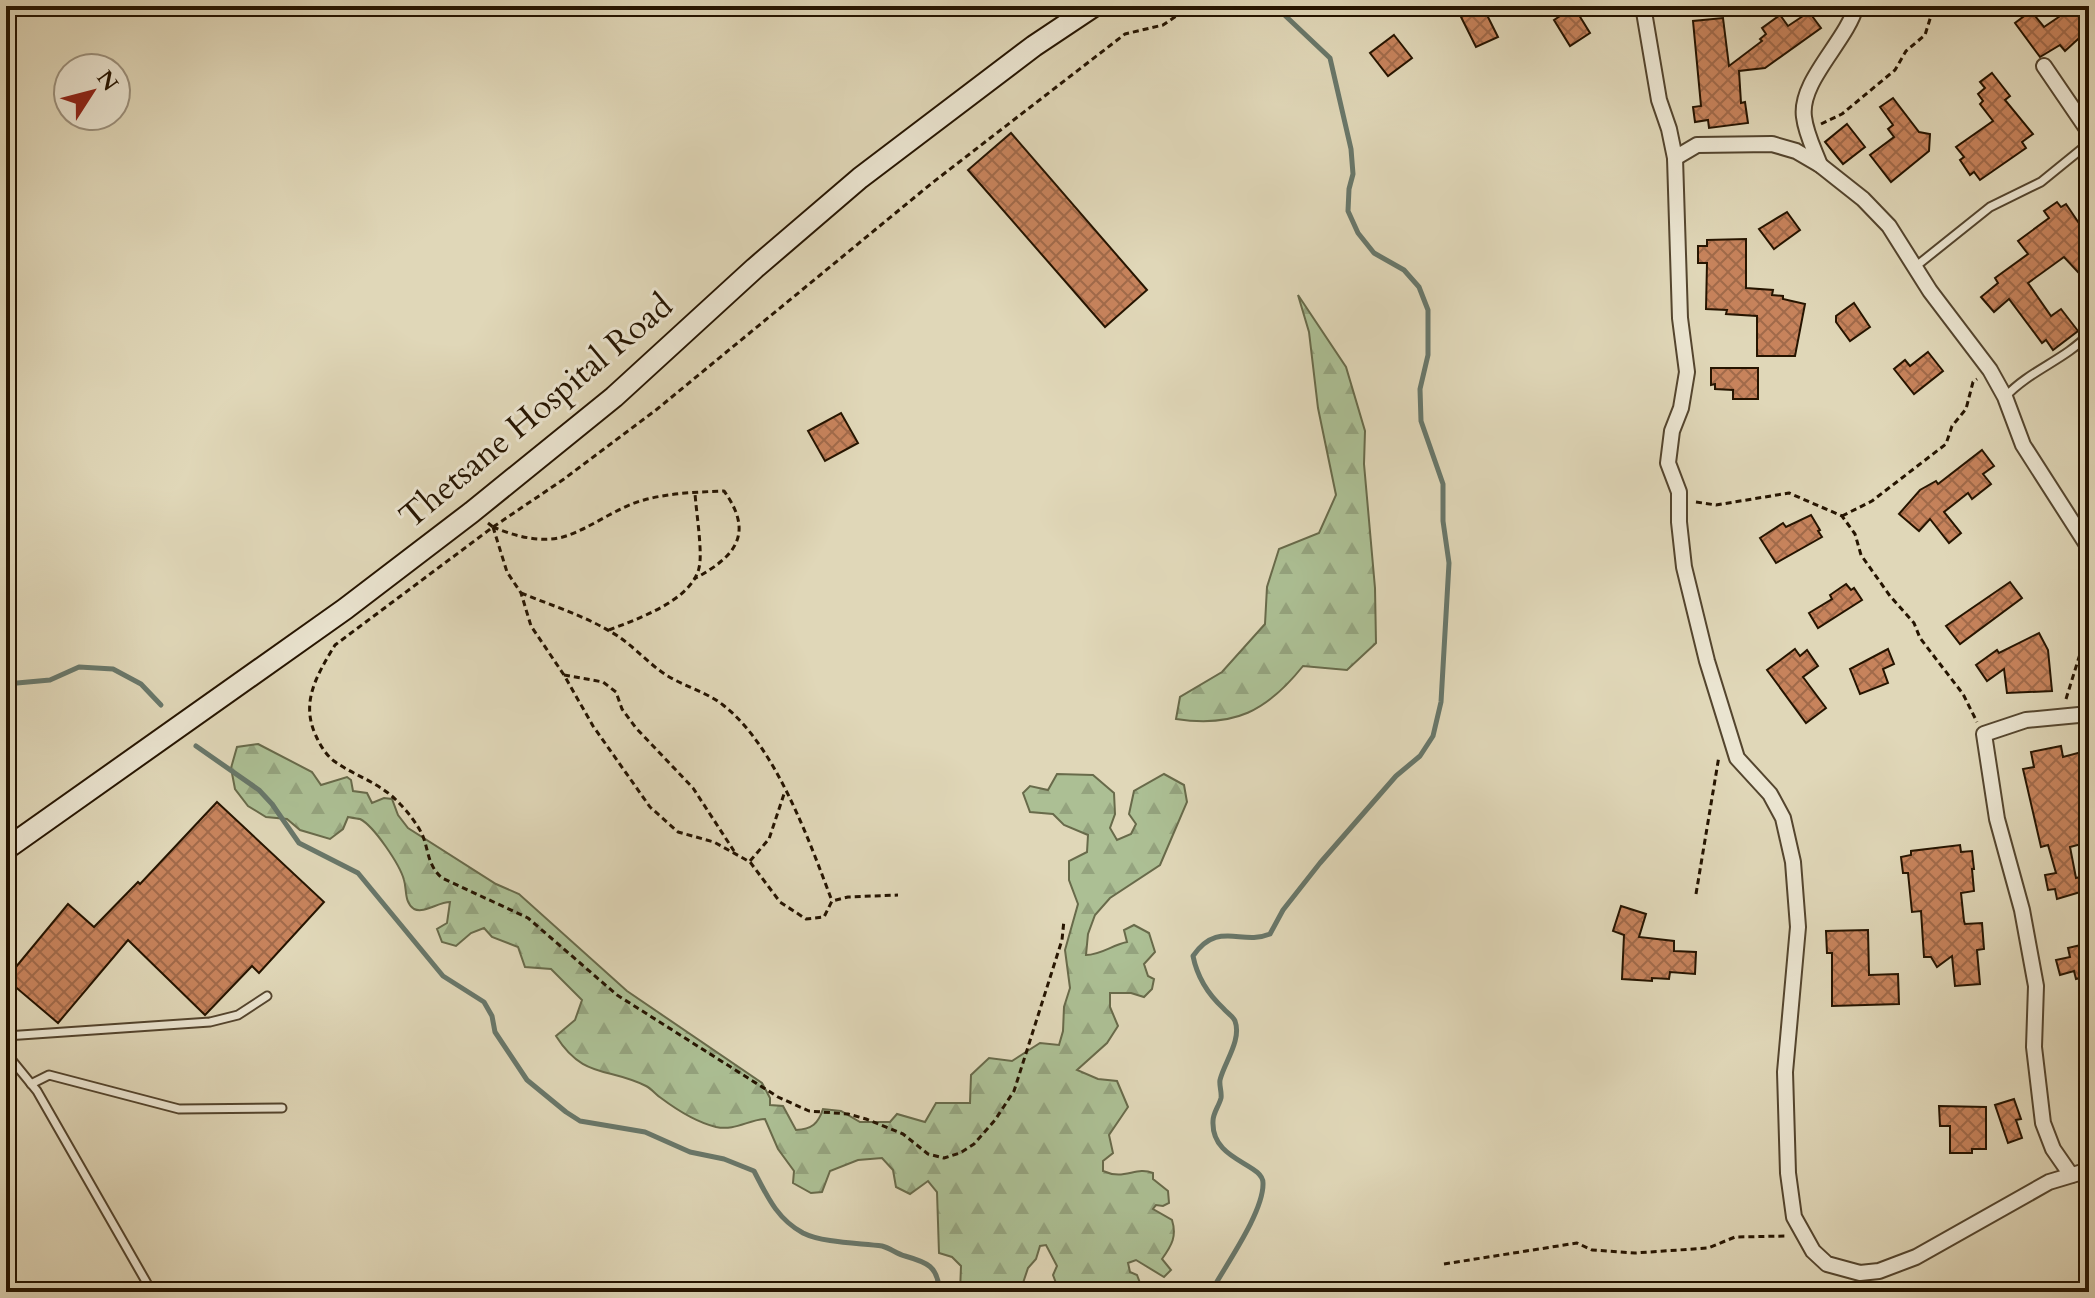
<svg xmlns="http://www.w3.org/2000/svg" width="2095" height="1298" font-family="Cardo,serif">
<style>
.forest{fill:url(#forest-firs);stroke:#686a4a;stroke-width:2}
.lines{fill:none;stroke-linecap:round;stroke-linejoin:round}
.stream{stroke:#68776a;stroke-width:5}
.building{fill:url(#building-cross-hatch);stroke:#251400;stroke-width:2}
.lane-casing{stroke:#54452e;stroke-width:11}
.street-casing{stroke:#54452e;stroke-width:18}
.secondary-casing{stroke:#251400;stroke-width:24}
.path{stroke:#251400;stroke-width:3;stroke-dasharray:6 4;stroke-linecap:butt}
.lane{stroke:#ebe5d1;stroke-width:7}
.street{stroke:#ebe5d1;stroke-width:14}
.secondary{stroke:#ebe5d1;stroke-width:20}
.labels{text-anchor:middle;dominant-baseline:central;stroke-width:6;stroke-linejoin:round;paint-order:stroke}
.street-label{font-size:34px;fill:#251400;stroke:#ebe5d1}
</style>
<defs>
<pattern id="forest-firs" width="22" height="20" patternUnits="userSpaceOnUse" patternTransform="scale(2)"><rect width="22" height="20" fill="#acbf94"/><path d="M5 1l3.5 6h-7zM16 11l3.5 6h-7z" fill="#94a37e"/></pattern>
<pattern id="building-cross-hatch" width="8" height="8" patternUnits="userSpaceOnUse" patternTransform="scale(2)"><rect width="8" height="8" fill="#c7835c"/><path d="M0 0l8 8M0 8l8-8" fill="none" stroke="#a16a4a"/></pattern>
</defs>
<rect width="100%" height="100%" fill="#e0d7b8"/>
<filter id="stains"><feTurbulence type="fractalNoise" baseFrequency=".0025" numOctaves="4"/><feColorMatrix values="0 0 0 0 .2 0 0 0 0 .09 0 0 0 0 .02 0 0 0 .5 -.17"/></filter>
<radialGradient id="worn" r=".72"><stop offset=".6" stop-color="#630" stop-opacity="0"/><stop offset="1" stop-color="#630" stop-opacity=".3"/></radialGradient>
<!-- forest -->
<g class="forest">
<path d="M1298,295L1346,367L1365,431L1364,464L1375,588L1376,643L1347,670L1303,666C1267,711 1234,728 1176,719L1180,697L1222,672L1265,624L1267,587L1279,549L1319,533L1336,495L1318,408L1309,332Z"/>
<path d="M258,744L312,772L321,785L347,777L351,780L353,791L367,793L372,803L384,798L392,799L398,815L408,828L496,884L519,894L627,991L762,1083L770,1098V1105L783,1106L796,1130C812,1129 818,1124 823,1109L841,1111L860,1122H890L897,1114L925,1122L936,1103H970L971,1075L989,1058L1012,1061L1040,1043L1059,1045L1063,1031L1064,1007L1070,988L1065,950L1078,904L1069,880V861L1087,852L1088,835L1064,825L1053,814L1030,812L1023,793L1030,786L1048,790L1057,774L1093,775L1114,793L1115,814L1110,828L1117,840L1131,834L1136,824L1129,814L1134,791L1164,774L1184,785L1187,802L1160,865L1110,898L1095,915L1088,934L1086,955C1101,955 1112,945 1127,942L1124,930L1134,925L1149,933L1155,952L1144,964L1148,976L1154,979L1152,989L1144,997L1131,993H1110V1007L1118,1026L1107,1043L1077,1070L1098,1079L1117,1081L1128,1107L1109,1135L1113,1153L1103,1161V1171C1125,1181 1135,1166 1153,1173V1179L1168,1191L1169,1203L1163,1206L1156,1205L1153,1209L1172,1220C1177,1236 1172,1245 1162,1259L1171,1270L1164,1277L1136,1260L1128,1263L1130,1272L1137,1275L1140,1283L1138,1292H1068L1058,1288L1053,1275L1057,1266L1046,1245L1040,1246L1036,1259L1028,1268L1022,1286L1027,1292H960L961,1266L952,1257L939,1253L937,1192L928,1181L910,1194L896,1187L893,1170L882,1158L858,1160L830,1171L822,1192L811,1193L793,1183L794,1171L778,1149L765,1119C748,1120 735,1131 716,1127C696,1122 677,1110 661,1098C656,1095 652,1089 646,1086C608,1067 583,1079 556,1036L575,1020L582,1000L551,969L525,967L518,947L492,937L484,928L471,933L456,946L442,942L437,929L447,923L450,902C438,902 424,914 414,909C404,902 407,890 404,880C400,865 374,826 360,819C359,819 348,817 348,817L343,829L330,839L300,830L287,819L266,817L248,806L235,789L231,768L237,747Z"/>
</g>
<g class="lines">
<!-- stream -->
<g class="stream">
<polyline points="6,684 50,680 79,667 113,669 141,684 161,705"/>
<path d="M196,746L259,790L272,804L299,843L358,873L443,976L484,1002L492,1016L495,1032L527,1080L566,1112L580,1121L645,1132L690,1152L724,1159L754,1171C767,1196 777,1219 803,1233C823,1243 860,1243 882,1246C890,1248 897,1254 905,1256C926,1262 939,1266 939,1292"/>
<path d="M1211,1292C1225,1266 1264,1212 1263,1183C1263,1163 1211,1161 1213,1121C1213,1113 1219,1106 1221,1098C1222,1092 1219,1086 1220,1080C1224,1063 1242,1040 1235,1021C1233,1016 1227,1013 1223,1008C1208,994 1197,976 1193,956C1218,920 1241,946 1270,934L1283,910L1320,863L1396,776L1420,756L1433,736L1441,702L1449,563L1443,521V484L1421,421L1420,389L1428,355V310L1419,287L1404,270L1374,253L1358,233L1348,211L1349,189L1353,174L1351,149L1330,58L1275,6"/>
</g>
</g>
<!-- building -->
<g class="building">
<polygon points="2075,6 2089,6 2089,29 2065,51 2060,45 2040,57 2015,23 2031,11 2044,27"/>
<polygon points="1483,7 1498,37 1476,47 1461,17"/>
<polygon points="1574,7 1590,33 1570,46 1554,20"/>
<polygon points="1809,12 1821,28 1765,68 1739,71 1741,103 1745,102 1748,123 1709,128 1708,120 1695,122 1693,107 1701,106 1693,21 1723,18 1729,66 1762,41 1760,39 1766,34 1762,28 1780,15 1788,26"/>
<polygon points="1394,35 1412,58 1388,76 1370,53"/>
<polygon points="1992,73 2010,96 2005,100 2033,134 2022,142 2026,148 1980,180 1974,172 1970,175 1960,160 1964,157 1956,147 1993,121 1980,104 1983,101 1978,94 1985,88 1980,82"/>
<polygon points="1893,98 1919,132 1930,134 1929,151 1891,182 1870,155 1894,137 1888,129 1893,125 1880,107"/>
<polygon points="1847,124 1865,147 1843,164 1825,142"/>
<polygon points="1011,133 1147,290 1105,327 968,170"/>
<polygon points="2057,202 2061,207 2066,204 2089,238 2089,284 2064,257 2028,283 2051,316 2061,309 2078,331 2053,350 2046,340 2042,343 2009,299 1994,312 1981,297 1998,283 1995,278 2028,254 2018,241 2049,218 2044,211"/>
<polygon points="1787,212 1800,230 1774,249 1759,229"/>
<polygon points="1746,239 1746,288 1773,290 1772,295 1783,296 1783,299 1805,304 1795,356 1757,356 1757,316 1726,314 1727,310 1706,309 1707,263 1698,263 1698,246 1707,246 1707,240"/>
<polygon points="1854,303 1870,327 1850,341 1836,322 1836,316"/>
<polygon points="1928,352 1943,371 1914,394 1894,369 1905,360 1910,366"/>
<polygon points="1711,368 1758,368 1758,399 1733,399 1733,390 1715,389 1715,384 1711,385"/>
<polygon points="841,413 858,443 825,461 808,431"/>
<polygon points="1982,450 1994,466 1983,474 1991,484 1972,499 1968,493 1944,512 1961,533 1949,543 1930,519 1919,531 1899,514 1920,490 1936,481 1938,484"/>
<polygon points="1811,515 1820,530 1818,531 1822,537 1776,563 1760,538 1783,523 1786,527"/>
<polygon points="2010,582 2022,598 1960,644 1946,626"/>
<polygon points="1846,584 1851,590 1854,588 1862,600 1818,628 1809,613 1832,599 1830,595"/>
<polygon points="2039,633 2048,650 2052,691 2007,693 2004,669 1987,681 1976,665 1997,650 1999,653"/>
<polygon points="1795,649 1800,656 1807,650 1818,666 1803,677 1826,708 1806,723 1767,670"/>
<polygon points="1888,649 1894,664 1883,669 1888,683 1860,694 1850,669"/>
<polygon points="2061,746 2063,757 2089,750 2089,842 2070,847 2076,878 2084,876 2087,890 2057,899 2055,889 2048,890 2045,875 2056,873 2048,845 2041,847 2023,769 2034,767 2031,752"/>
<polygon points="217,802 324,902 259,973 252,966 205,1015 128,940 58,1023 6,979 68,904 94,927 138,882 140,884"/>
<polygon points="1960,845 1961,852 1972,851 1974,869 1972,869 1974,891 1961,893 1964,921 1965,924 1982,923 1984,949 1977,950 1980,984 1955,986 1952,956 1937,967 1931,957 1924,957 1921,911 1912,912 1908,873 1903,873 1901,857 1911,855 1911,851"/>
<polygon points="1621,906 1646,914 1639,937 1674,941 1674,951 1696,952 1695,974 1670,972 1669,979 1652,978 1652,981 1622,979 1624,935 1613,931"/>
<polygon points="1868,930 1869,975 1898,974 1899,1004 1832,1006 1832,953 1827,953 1826,931"/>
<polygon points="2089,943 2089,976 2076,979 2074,971 2060,975 2056,960 2070,957 2068,948"/>
<polygon points="2014,1099 2021,1119 2016,1120 2022,1138 2008,1143 1995,1105"/>
<polygon points="1939,1106 1986,1107 1986,1149 1972,1149 1972,1153 1950,1153 1950,1126 1940,1126"/>
</g>
<g class="lines">
<defs>
<g id="lane">
<polyline points="1915,267 1990,207 2041,182 2089,143"/>
<path d="M2005,397C2030,370 2065,360 2089,334"/>
<polyline points="6,1036 210,1022 238,1015 267,996"/>
<polyline points="6,1053 37,1091 152,1292"/>
<polyline points="31,1084 49,1075 179,1109 282,1108"/>
</g>
<g id="street">
<polyline points="1643,6 1659,100 1669,129 1675,158 1680,318 1687,372 1681,408 1672,431 1668,463 1679,492 1679,522 1684,567 1707,661 1737,758 1770,794 1783,818 1793,862 1798,927 1785,1072 1788,1173 1794,1217 1813,1251 1827,1264 1860,1273 1879,1271 1916,1257 2049,1182 2089,1170"/>
<polyline points="2044,66 2089,132"/>
<polyline points="1675,158 1697,145 1772,144 1796,151 1820,165 1863,199 1889,226 1930,291 1990,370 2005,397 2023,445 2089,548"/>
<path d="M1820,165C1814,149 1806,134 1804,117C1799,81 1847,41 1856,6"/>
<polyline points="2071,1175 2053,1149 2043,1123 2034,1047 2036,986 2022,910 1997,819 1984,734 2026,720 2089,714"/>
</g>
<polyline id="secondary" points="6,849 345,609 472,512 614,397 755,268 860,178 1034,46 1094,6"/>
</defs>
<!-- lane casing -->
<use href="#lane" class="lane-casing"/>
<!-- street casing -->
<use href="#street" class="street-casing"/>
<!-- secondary casing -->
<use href="#secondary" class="secondary-casing"/>
<!-- path -->
<g class="path">
<polyline points="1978,6 1980,9 1984,6"/>
<polyline points="1821,124 1842,114 1895,70 1906,51 1925,35 1934,6"/>
<polyline points="1696,502 1716,505 1789,493 1842,516 1855,534 1861,555 1890,596 1914,623 1920,638 1963,694 1977,722"/>
<polyline points="1842,516 1872,501 1946,444 1952,426 1966,409 1973,382 1977,379"/>
<path d="M488,523L493,527L335,645C317,675 300,702 316,736C320,745 326,755 334,761C356,777 380,782 400,804C408,812 417,824 422,834C429,850 427,865 442,878L528,918L617,995L778,1097L809,1111L848,1114L866,1119L903,1134L928,1154L944,1158L960,1153L974,1144L995,1120L1014,1091L1062,940L1064,920"/>
<polyline points="493,527 564,479 656,410 932,183 1125,34 1163,25 1191,6"/>
<polyline points="493,527 507,572 521,593 531,626 564,675 593,726 650,807 678,832 714,842 750,862 780,902 806,919 824,917 832,901 848,897 898,895"/>
<path d="M493,527C514,536 543,544 566,536C591,528 617,507 644,500C669,493 697,492 724,491C755,534 735,557 694,579"/>
<path d="M521,593C550,605 583,615 611,632C629,642 642,657 659,670C678,685 704,690 723,705C775,745 809,840 832,901"/>
<path d="M609,630C637,619 691,601 699,568C703,553 696,511 695,493"/>
<polyline points="564,675 603,682 616,692 622,709 636,728 693,788 734,851"/>
<polyline points="2066,699 2089,625"/>
<polyline points="750,861 769,839 785,791"/>
<polyline points="1696,894 1719,756"/>
<polyline points="1444,1264 1577,1243 1592,1250 1635,1253 1708,1248 1735,1237 1788,1236"/>
</g>
<!-- lane -->
<use href="#lane" class="lane"/>
<!-- street -->
<use href="#street" class="street"/>
<!-- secondary -->
<use href="#secondary" class="secondary"/>
</g>
<g class="labels">
<!-- street labels -->
<g class="street-label">
<text transform="translate(536 411) rotate(-40)">Thetsane Hospital Road</text>
</g>
</g>
<!-- margin -->
<rect width="2095" height="1298" fill="none" stroke="#e0d7b8" stroke-width="32"/>
<rect x="8" y="8" width="2079" height="1282" fill="none" stroke="#251400" stroke-width="4"/>
<rect x="16" y="16" width="2063" height="1266" fill="none" stroke="#251400" stroke-width="2"/>
<!-- north arrow -->
<g transform="translate(92 92) rotate(54)"><circle r="38" fill="#ebe5d1" stroke="#9c917d" stroke-width="2"/>
<path d="M0-6L14 30L0 20L-14 30Z" fill="#8f2418"/>
<text y="-12" font-size="22" font-weight="bold" text-anchor="middle" fill="#251400">N</text>
</g>
<rect width="100%" height="100%" filter="url(#stains)"/>
<rect width="100%" height="100%" fill="url(#worn)"/>
</svg>
